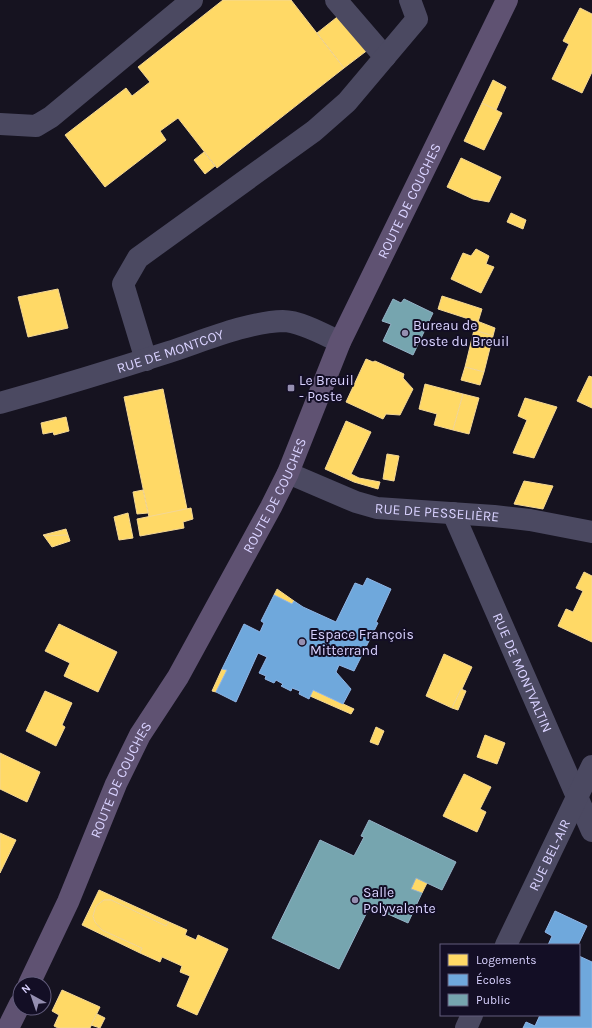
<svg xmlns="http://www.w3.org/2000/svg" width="592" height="1028" font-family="Karla,sans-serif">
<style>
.homes{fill:#ffd966;stroke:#f4d794}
.schools{fill:#6fa8dc;stroke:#8fb5e6}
.public{fill:#76a5af;stroke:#94b2c7}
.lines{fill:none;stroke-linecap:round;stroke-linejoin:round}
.minor{stroke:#4b4961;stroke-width:22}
.major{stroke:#5f5272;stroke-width:22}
.poi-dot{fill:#958fb1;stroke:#130e25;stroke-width:1.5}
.labels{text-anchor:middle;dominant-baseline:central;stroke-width:4;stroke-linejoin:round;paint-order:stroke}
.street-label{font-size:14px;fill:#d9d2ff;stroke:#130e25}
.poi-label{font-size:14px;fill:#d9d2ff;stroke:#130e25;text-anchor:start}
</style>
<rect width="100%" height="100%" fill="#161320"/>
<!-- homes -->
<g class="homes">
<polygon points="223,0 291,0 344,68 217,168 178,118 160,131 166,140 105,187 65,135 126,88 132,96 150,82 138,67"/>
<polygon points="580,8 592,14 592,72 582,93 552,79 569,44 563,41"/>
<polygon points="341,14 369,49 344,68 317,33"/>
<polygon points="493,80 506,87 496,110 482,103"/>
<polygon points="482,103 502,113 484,150 464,141"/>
<polygon points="204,152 215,166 205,174 194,160"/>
<polygon points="461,158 501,177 489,202 473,199 447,187"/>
<polygon points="511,213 526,220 523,229 507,222"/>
<polygon points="476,249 489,256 486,264 494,267 481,293 451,279 463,253 471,256"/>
<polygon points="58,289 68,328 28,337 18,297"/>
<polygon points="442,296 482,309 478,322 438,309"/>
<polygon points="477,321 495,328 493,336 474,330"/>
<polygon points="474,330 493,336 484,372 465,367"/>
<polygon points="366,359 373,362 375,361 404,374 403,378 413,389 400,415 386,414 383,419 346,402"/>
<polygon points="465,367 484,372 480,385 461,380"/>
<polygon points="589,376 592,377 592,408 577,401"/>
<polygon points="425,384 463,394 453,430 434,425 437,414 419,409"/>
<polygon points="163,389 187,509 149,517 124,397"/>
<polygon points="463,394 479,398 469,434 453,430"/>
<polygon points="525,398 557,407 534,458 513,453 527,420 518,416"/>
<polygon points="66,417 69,431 54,435 53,432 43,434 41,423"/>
<polygon points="346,421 371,432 351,474 359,478 380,482 378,489 354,482 325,469"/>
<polygon points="387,454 399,456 394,481 383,479"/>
<polygon points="524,481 553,486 543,509 514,504"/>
<polygon points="143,490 148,513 137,514 133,492"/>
<polygon points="191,508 193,519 183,522 184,528 140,536 137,519"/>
<polygon points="128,513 133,538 119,540 114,517"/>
<polygon points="66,529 68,535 44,536 43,535"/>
<polygon points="68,535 70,541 52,547 44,536"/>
<polygon points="584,572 592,576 592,642 558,626 566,609 573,612 583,591 576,588"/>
<polygon points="277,589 294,601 292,604 274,595"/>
<polygon points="59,624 117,652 98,692 64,676 70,663 45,651"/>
<polygon points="444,654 472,667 462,689 461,689 452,708 426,696"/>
<polygon points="222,669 227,670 216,692 212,691"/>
<polygon points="461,689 466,691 458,710 452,708"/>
<polygon points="313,690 354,709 351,714 310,696"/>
<polygon points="45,691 72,703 62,725 65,727 56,746 26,731"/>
<polygon points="376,727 384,731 378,745 370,742"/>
<polygon points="485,735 505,743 497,764 477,757"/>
<polygon points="0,753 40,772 27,802 0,789"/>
<polygon points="464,774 491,787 480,809 486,812 477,832 443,816"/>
<polygon points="0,833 16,840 0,873"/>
<polygon points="416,878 427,883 422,893 411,889"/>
<polygon points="99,890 169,922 166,926 111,900 104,900 96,906 93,916 95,922 102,930 142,948 140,953 82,925"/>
<polygon points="104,900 111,900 166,926 169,922 187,930 185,935 196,940 198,935 228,949 197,1015 177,1006 190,976 180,972 182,966 162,957 160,962 140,953 142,948 102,930 95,922 93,916 96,906"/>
<polygon points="62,990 100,1007 90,1028 58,1028 54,1026 59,1015 52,1011"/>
<polygon points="97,1014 105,1018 100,1028 91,1025"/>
</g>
<!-- schools -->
<g class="schools">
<polygon points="367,578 391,589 376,622 378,623 354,671 339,665 336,672 351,689 343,704 313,690 309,699 299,694 300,691 292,688 291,691 281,686 283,684 276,680 274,683 265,679 266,676 259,673 267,657 258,653 236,702 216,692 227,670 222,669 244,624 260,632 264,623 261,621 274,595 292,604 294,601 303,607 336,622 355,583 363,586"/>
<polygon points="555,911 587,926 578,945 548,945 552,936 545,932"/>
<polygon points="579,956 592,962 592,1028 523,1028 526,1022 535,1026 540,1015 579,1015"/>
</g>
<!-- public -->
<g class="public">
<polygon points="393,299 401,303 404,299 433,313 413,355 383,341 391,324 382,321"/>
<polygon points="369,820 456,862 442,890 416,878 411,889 422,893 408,923 370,906 339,969 272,938 320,840 354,856 364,837 361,836"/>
</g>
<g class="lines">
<!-- minor -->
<g class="minor">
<polyline points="336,0 385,57"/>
<polyline points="0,124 36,126 51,117 192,0"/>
<polyline points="146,360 123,284 138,258 314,131 347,102 417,19 410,0"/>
<path id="s1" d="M0,403C57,387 113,370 169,352C203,341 247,322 283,321C300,321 325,335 340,342"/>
<path id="s2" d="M288,473L356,502L377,508L494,516L530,520L592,532"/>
<path id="s3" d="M453,513L592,831"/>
<path id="s4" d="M506,945L592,766"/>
<polyline points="466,1028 472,1015"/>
</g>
<!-- major -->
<g class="major">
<path id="s5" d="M29,984L68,902L116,784L140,735L178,677L271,507L288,473L340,342L507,0"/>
<polyline points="8,1028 20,1004"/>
</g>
</g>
<!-- markers -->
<g class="poi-dot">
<circle cx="405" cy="333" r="4"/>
<rect x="287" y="384" width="8" height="8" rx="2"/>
<circle cx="302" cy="642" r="4"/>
<circle cx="355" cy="900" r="4"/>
</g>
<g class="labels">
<!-- street labels -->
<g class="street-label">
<text stroke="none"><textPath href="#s5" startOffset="872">ROUTE DE COUCHES</textPath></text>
<text stroke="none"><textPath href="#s1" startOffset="178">RUE DE MONTCOY</textPath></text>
<text stroke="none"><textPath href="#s5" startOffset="548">ROUTE DE COUCHES</textPath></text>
<text stroke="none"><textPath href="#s2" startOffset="156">RUE DE PESSELIÈRE</textPath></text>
<text stroke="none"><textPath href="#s3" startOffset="174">RUE DE MONTVALTIN</textPath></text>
<text stroke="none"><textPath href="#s5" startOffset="224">ROUTE DE COUCHES</textPath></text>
<text stroke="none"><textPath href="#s4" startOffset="100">RUE BEL-AIR</textPath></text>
</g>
<!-- poi labels -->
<g class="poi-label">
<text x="413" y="325">Bureau de<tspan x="413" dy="16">Poste du Breuil</tspan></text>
<text x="299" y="380">Le Breuil<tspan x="299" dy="16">- Poste</tspan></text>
<text x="310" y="634">Espace François<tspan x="310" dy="16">Mitterrand</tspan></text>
<text x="363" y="892">Salle<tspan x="363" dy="16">Polyvalente</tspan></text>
</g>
</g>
<!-- legend -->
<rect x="440" y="944" width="140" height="72" fill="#130e25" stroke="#625c7c"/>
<rect x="448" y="954" width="20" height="12" fill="#ffd966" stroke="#625c7c"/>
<text x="476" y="964" font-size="12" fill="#d9d2ff">Logements</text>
<rect x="448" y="974" width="20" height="12" fill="#6fa8dc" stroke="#625c7c"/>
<text x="476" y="984" font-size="12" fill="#d9d2ff">Écoles</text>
<rect x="448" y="994" width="20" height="12" fill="#76a5af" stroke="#625c7c"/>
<text x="476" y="1004" font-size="12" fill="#d9d2ff">Public</text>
<!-- north arrow -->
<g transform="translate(32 996) rotate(320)"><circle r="19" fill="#130e25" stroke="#625c7c"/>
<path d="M0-3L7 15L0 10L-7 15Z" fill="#958fb1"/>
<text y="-6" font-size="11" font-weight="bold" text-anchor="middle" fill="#d9d2ff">N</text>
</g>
</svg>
